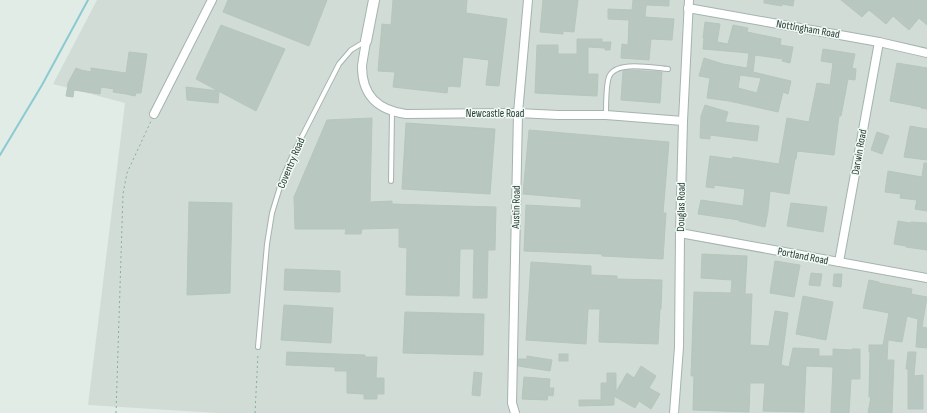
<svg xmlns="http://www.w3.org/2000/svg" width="927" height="413" font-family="'Sofia Sans Condensed',sans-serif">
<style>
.built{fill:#d1dcd6}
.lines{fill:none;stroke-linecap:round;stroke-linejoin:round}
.stream{stroke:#8bcad0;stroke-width:2}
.building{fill:#b8c7c0;stroke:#b5c6be;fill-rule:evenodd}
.service-casing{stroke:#a5b4ae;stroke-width:6}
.minor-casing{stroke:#a5b4ae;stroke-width:10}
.tertiary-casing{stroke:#a5b4ae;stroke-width:12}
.path{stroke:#83af9e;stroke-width:1;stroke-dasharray:2 3;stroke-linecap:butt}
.service{stroke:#fff;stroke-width:4}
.minor{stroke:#fff;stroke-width:8}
.tertiary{stroke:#fff;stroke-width:10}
.labels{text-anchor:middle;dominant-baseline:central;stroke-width:3;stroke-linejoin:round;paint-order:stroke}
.street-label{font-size:11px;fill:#223d34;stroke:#f3f9f5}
</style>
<rect width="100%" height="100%" fill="#e2ece7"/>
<!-- built -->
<polygon class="built" points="97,0 927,0 927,413 217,413 88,405 125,103 53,84"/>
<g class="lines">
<!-- stream -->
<polyline class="stream" points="0,155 42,85 88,0"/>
</g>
<!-- building -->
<g class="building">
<polygon points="228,0 327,0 309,46 223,12"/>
<polygon points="393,0 467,0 466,13 507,19 499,86 486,85 489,60 463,57 460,87 448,86 447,93 393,87 395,72 378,71 382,24 391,25"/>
<polygon points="543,0 578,0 574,32 563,31 563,34 540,32"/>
<polygon points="633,0 669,0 669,6 646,5 645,17 674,19 672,40 651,39 649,60 621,58 622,44 628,45 629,20 608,19 608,9 632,10"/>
<polygon points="764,0 794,0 793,6 782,4 782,6 764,3"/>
<polygon points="841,0 927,0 927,25 919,18 909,30 893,16 886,24 869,10 862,17"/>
<path d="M705,22L720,24L717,42L728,44L733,25L748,28L747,32L781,39L780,45L793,47L790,63L782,61L783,59L755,55L753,72L791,81L788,94L783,92L778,112L729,101L707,98L710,78L699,76L704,58L723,64L747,68L749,53L703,49L704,38H703ZM740,75L761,78L757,93L738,88Z"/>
<polygon points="221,25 285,49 256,111 196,79"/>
<polygon points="577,39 602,39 602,42 611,42 610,50 605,50 605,48 588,47 588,74 598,74 597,96 535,93 537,45 558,45 558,54 577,54"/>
<polygon points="823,49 855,54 852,68 856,69 855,80 848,79 841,116 839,116 834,155 797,151 796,159 795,159 789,194 770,191 768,211 765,227 739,221 739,220 698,214 701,200 742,206 743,206 745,189 714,185 714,188 706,187 710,156 732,159 733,157 779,164 787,118 809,122 817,83 830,85 833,63 821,61"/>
<polygon points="129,52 147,54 141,93 136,93 135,96 126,94 113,92 114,89 101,87 100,94 74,90 73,97 66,96 68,85 67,85 76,68 81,70 91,72 91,68 126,73"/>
<polygon points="897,63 927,68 927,109 921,108 921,107 890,101"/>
<polygon points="627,70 662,72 660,103 621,100 623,71"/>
<polygon points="186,87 219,91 218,103 187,100"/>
<polygon points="705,105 728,112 725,122 759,126 757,141 710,135 710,139 700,138 701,116"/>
<polygon points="372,118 370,202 392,201 392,204 496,207 495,250 488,250 487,298 473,298 474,249 460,249 459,296 406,295 407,248 399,247 399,228 362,229 361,234 345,234 346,229 295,229 294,197 327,120"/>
<polygon points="406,123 495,129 490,194 402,189"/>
<polygon points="910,126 927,129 927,160 904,157"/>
<polygon points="529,130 669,142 663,213 666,213 663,259 602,256 602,254 524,251 526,205 581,208 581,199 523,194"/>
<polygon points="877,132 889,136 882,154 871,150"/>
<polygon points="924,163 927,163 927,211 915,209 917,200 900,198 901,194 885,192 888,171 922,177"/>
<polygon points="189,202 232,203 230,293 187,295"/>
<polygon points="791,203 827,207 823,232 787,226"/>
<polygon points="898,221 910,223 911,222 927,223 927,250 906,247 906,246 894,244"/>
<polygon points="702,254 747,256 745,294 752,294 750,345 769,346 775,311 788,313 781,365 789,367 793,348 819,349 819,356 833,356 833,349 851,350 852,349 860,349 860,379 851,379 849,413 831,413 833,367 806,366 804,412 763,411 765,383 750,383 749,412 693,410 694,376 691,376 694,292 731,293 732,280 701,278"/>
<polygon points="775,261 800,265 794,297 770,293"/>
<polygon points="531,262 591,266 591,275 617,276 617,279 662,280 661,309 660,309 658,344 599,342 600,309 588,309 586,344 526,340"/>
<polygon points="285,269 340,271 340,292 284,290"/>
<polygon points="811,273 822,274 820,286 809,285"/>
<polygon points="834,274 842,274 841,287 833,286"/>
<polygon points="869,280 879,282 879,283 912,289 911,294 927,297 922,327 927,328 927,348 916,347 918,319 907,316 902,342 888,340 887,360 894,360 892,413 868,413 871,397 869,397 870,352 869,352 869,345 883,345 889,313 863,308"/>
<polygon points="803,296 833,302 826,340 796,334"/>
<polygon points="284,305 333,308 331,343 281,340"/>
<polygon points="405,312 484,314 483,355 403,353"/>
<polygon points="287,352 365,355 365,357 377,357 376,378 384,378 384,394 377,394 377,399 364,399 364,394 347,393 347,371 335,371 335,367 286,365"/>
<polygon points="908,352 916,352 914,376 923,375 923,409 908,409 908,369 906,369"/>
<rect x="559" y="354" width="9" height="7"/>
<polygon points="527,356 552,360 550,371 518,366 518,359 527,359"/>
<polygon points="641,366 656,376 649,388 660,394 651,409 639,401 635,408 614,396 614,405 579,406 579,400 601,400 601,383 607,383 607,373 616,373 616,392 627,373 634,378"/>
<polygon points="474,372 482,373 480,396 472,395"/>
<polygon points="524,377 550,379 549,388 554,388 553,396 548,395 547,400 522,399"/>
</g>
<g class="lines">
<defs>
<g id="service">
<path d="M606,115C606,105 606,85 609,77C615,60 653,68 668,69"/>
<polyline points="391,181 392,112"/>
<polyline points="258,347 267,244 272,213 283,177 294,152 339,64 351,50 366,41"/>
</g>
<g id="minor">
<polyline points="688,8 879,42 927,53"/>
<path d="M366,41C365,49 363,58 362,66C362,96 378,110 406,114L518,113L558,115H606L683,121"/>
<polyline points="154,114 212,0"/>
<polyline points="680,233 927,278"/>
<polyline points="839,262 879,42"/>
<polyline points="515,413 512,403 518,113 528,0"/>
<polyline points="674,413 679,347 680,233 683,121 689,0"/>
</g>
<polyline id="tertiary" points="366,41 374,0"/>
</defs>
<!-- service casing -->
<use href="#service" class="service-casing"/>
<!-- minor casing -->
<use href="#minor" class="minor-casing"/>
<!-- tertiary casing -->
<use href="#tertiary" class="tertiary-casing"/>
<!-- path -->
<g class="path">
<polyline points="116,413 123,194 127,173 151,121"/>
<polyline points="255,413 258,354"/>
</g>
<!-- service -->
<use href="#service" class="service"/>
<!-- minor -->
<use href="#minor" class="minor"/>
<!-- tertiary -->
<use href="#tertiary" class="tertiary"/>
</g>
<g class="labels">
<!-- street labels -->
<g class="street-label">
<text transform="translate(808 29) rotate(10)">Nottingham Road</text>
<text x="495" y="113">Newcastle Road</text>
<text transform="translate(859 152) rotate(-80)">Darwin Road</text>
<text transform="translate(291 163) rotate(-67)">Coventry Road</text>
<text transform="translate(516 207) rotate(-89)">Austin Road</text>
<text transform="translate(681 207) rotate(-89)">Douglas Road</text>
<text transform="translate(803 256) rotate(11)">Portland Road</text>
</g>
</g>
</svg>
